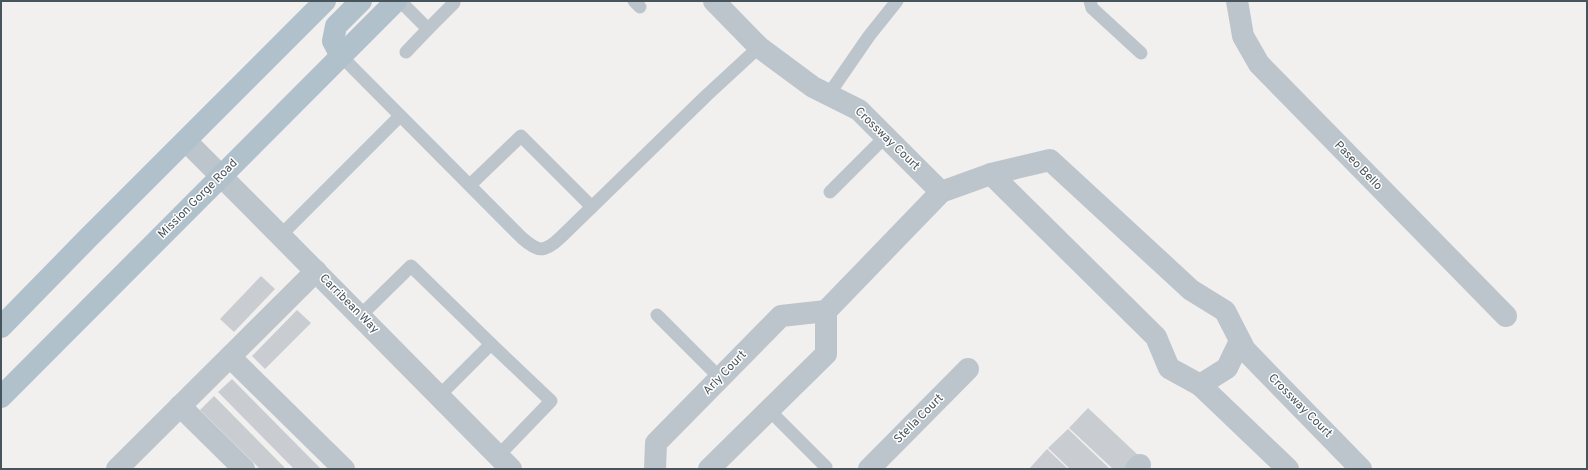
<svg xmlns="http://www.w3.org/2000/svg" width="1588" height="470" font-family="Overpass,sans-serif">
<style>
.building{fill:#c9cdd1}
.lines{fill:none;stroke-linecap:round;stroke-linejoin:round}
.service{stroke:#bcc5cb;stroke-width:13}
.minor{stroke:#bcc5cb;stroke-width:22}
.primary{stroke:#b1c1cc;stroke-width:22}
.labels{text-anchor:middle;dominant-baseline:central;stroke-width:3;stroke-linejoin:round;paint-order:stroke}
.street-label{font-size:12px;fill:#48545b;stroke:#fff}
</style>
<rect width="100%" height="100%" fill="#f2efef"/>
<!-- building -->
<g class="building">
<polygon points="261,276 275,289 234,332 220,319"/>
<polygon points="297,310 311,323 265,369 252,356"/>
<polygon points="232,379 321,469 294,469 218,392"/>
<polygon points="214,396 286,469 260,469 200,410"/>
<polygon points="1088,408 1139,456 1126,469 1113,469 1069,428"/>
<polygon points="1068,429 1110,469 1070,469 1048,448"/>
<polygon points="1047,449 1068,469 1029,469"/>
</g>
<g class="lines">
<!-- service -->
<g class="service">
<polyline points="400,1 428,29 454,3"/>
<polyline points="634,1 640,7"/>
<polyline points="1090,1 1092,8 1141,53"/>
<polyline points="406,52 428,29"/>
<path d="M341,56L522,238C538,252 544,253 560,238L707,95L759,47"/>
<polyline points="829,94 869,36 897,1"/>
<polyline points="470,185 521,136 592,207"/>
<polyline points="830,192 886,136"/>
<polyline points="281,235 400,116"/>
<polyline points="657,315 720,378"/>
<polyline points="360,316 411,266 491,344 439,396"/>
<polyline points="491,344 551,401 498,456"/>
<polyline points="769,410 826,467"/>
</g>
<!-- minor -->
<g class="minor">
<polyline points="714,1 759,47 813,87 859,110 941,192"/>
<polyline points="1237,1 1243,36 1259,64 1506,316"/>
<polyline points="186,141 255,210 511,469"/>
<polyline points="991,174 1156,337 1169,368 1200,385 1288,469"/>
<polyline points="230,357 344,469"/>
<polyline points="1200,385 1227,368 1240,341"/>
<polyline points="180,406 244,469"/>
<polyline points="117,469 316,271"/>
<polyline points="655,469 656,443 781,316 826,311 941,192 991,174 1050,160 1191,290 1225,311 1245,350 1361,469"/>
<polyline points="709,469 826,354 826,311"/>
<polyline points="869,469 968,369"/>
<polyline points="1136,469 1140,465"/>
</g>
<!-- primary -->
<g class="primary">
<polyline points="341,56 333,41 336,26 361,1"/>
<polyline points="1,327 90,236 325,1"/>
<polyline points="1,397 396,1"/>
</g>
</g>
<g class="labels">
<!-- street labels -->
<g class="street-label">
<text transform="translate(887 139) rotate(44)">Crossway Court</text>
<text transform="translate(1358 166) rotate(46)">Paseo Bello</text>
<text transform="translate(198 199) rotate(-45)">Mission Gorge Road</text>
<text transform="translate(349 304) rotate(45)">Carribean Way</text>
<text transform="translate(725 373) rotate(-46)">Arly Court</text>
<text transform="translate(1300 406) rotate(45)">Crossway Court</text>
<text transform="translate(919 419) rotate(-45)">Stella Court</text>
</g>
</g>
<!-- border -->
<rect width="1588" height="470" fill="none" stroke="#48545b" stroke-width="4"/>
</svg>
